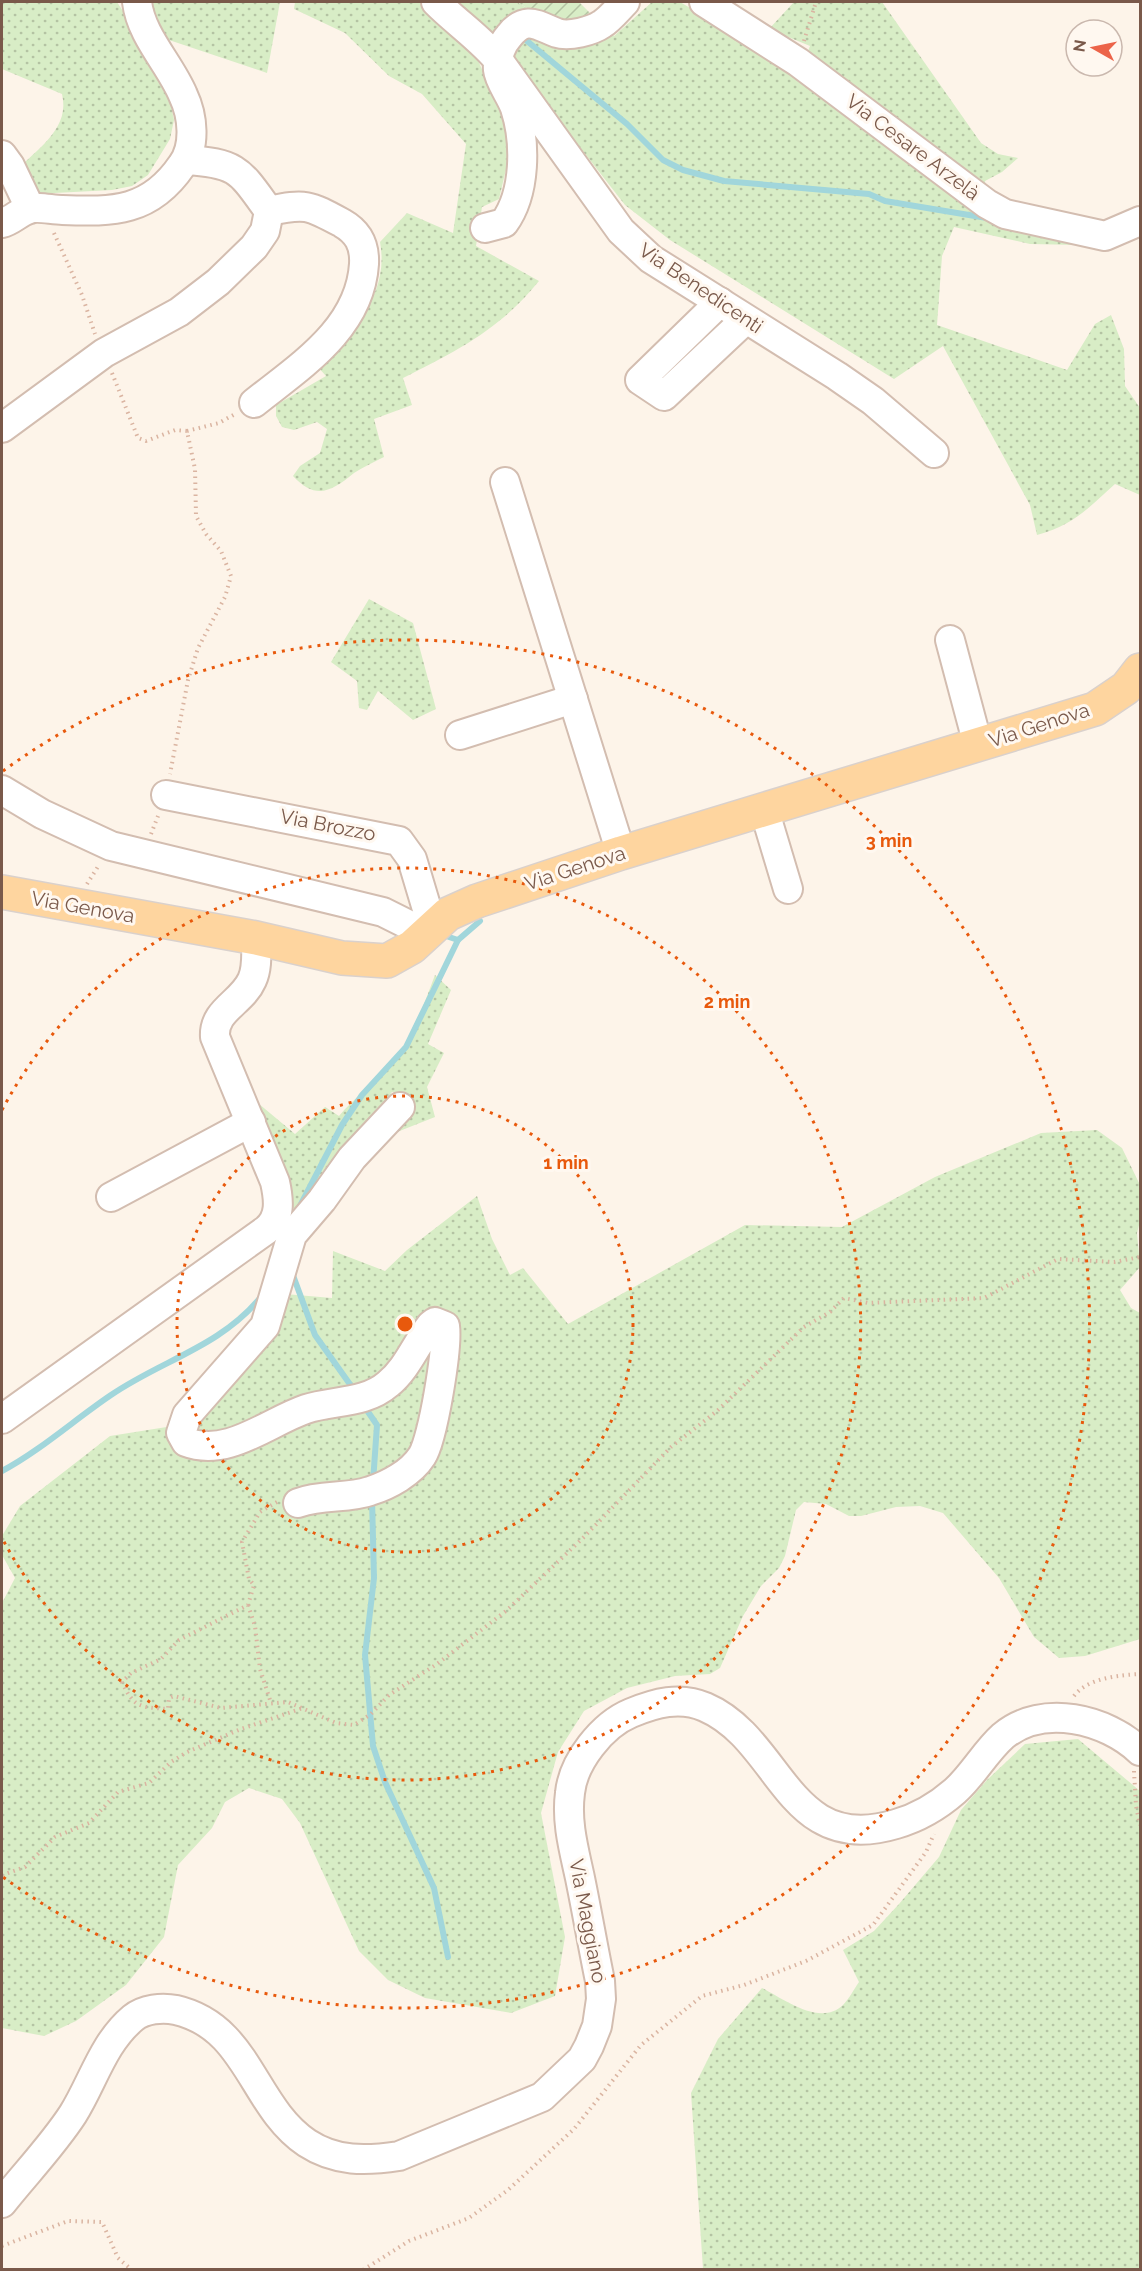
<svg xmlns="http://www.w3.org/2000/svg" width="1142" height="2271" font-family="Raleway,sans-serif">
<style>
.grass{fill:url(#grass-dots)}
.garden{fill:url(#garden-furrows)}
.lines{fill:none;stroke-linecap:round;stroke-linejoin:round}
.stream{stroke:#a1d6db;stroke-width:6}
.minor-casing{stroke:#d3bdb0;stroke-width:32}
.major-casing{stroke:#dad1cc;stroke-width:36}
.path{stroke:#dab4a1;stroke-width:4;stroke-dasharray:1.5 4.5;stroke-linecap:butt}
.minor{stroke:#fff;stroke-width:28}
.major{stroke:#fed59f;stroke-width:33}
.ring{fill:none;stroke:#e8590c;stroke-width:3;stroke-dasharray:3 6}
.labels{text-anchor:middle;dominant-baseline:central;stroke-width:6;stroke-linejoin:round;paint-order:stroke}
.street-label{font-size:20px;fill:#7a594a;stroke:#fff8f0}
.centre{fill:#e8590c;stroke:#fff8f0;stroke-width:3}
.ring-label{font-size:18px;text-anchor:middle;font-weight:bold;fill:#e8590c;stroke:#fff8f0;stroke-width:6;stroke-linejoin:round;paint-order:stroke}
</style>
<defs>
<pattern id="grass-dots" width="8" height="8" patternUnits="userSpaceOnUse" patternTransform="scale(1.5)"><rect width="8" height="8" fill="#d8edc6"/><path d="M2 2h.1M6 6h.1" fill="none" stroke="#b4c3a3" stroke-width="1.8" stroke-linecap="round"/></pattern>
<pattern id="garden-furrows" width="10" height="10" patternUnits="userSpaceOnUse" patternTransform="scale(1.5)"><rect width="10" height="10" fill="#d8edc6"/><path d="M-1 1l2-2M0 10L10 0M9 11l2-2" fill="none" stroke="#b4c3a3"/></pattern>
</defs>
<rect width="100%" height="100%" fill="#fdf4e9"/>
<!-- grass -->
<g class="grass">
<path d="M2,2H117L134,28L170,100L174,120L170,139L148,175L132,186L112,190L35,194L20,167C41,146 70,127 62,94L2,69Z"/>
<polygon points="148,2 280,2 267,73 169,40 148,12"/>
<path d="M295,2H419L476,56L508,127L507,165L499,199L482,207L476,246L539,281C499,330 458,350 403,378L412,405L374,419L384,457C374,462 363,467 354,473C332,491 316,501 293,476L300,466L320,453L327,429L317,422L294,430L282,427L276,416V405L326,376L317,366C351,331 390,296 380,242L407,213L453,233L466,144L422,94L389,76L345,33L294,9Z"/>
<path d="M448,2H517L537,14L596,19L614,36L652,2H680L815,81L997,220L1079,245L1030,244L954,227L942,256L937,325L1067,370L1095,324L1111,315L1124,349L1125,386L1140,408V495L1115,484C1087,509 1074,525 1037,535L1030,505L943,346L894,379L670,240L625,205L543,100Z"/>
<polygon points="794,2 882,2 981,143 998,154 1018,158 1002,172 985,181 986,191 806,56 810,46 769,29"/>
<polygon points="369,599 413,623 436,709 413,720 378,691 367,710 359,708 357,681 331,662"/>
<path d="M435,975L451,990L428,1044L444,1053L427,1087L435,1117L397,1132L394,1129L413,1105L412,1099L406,1092H392L299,1210L292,1208L247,1094L295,1134L325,1107L339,1116C353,1099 371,1086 386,1070C410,1044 423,1007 435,975Z"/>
<polygon points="1097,1130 1122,1148 1140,1185 1140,1221 1137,1233 1140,1267 1120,1290 1131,1308 1140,1313 1140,1639 1085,1656 1059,1658 1034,1637 999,1578 943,1513 920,1506 896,1507 861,1516 849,1516 826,1504 804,1502 796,1510 785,1556 779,1568 761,1586 743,1616 720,1668 710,1674 675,1676 627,1688 584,1711 558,1752 541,1813 565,1937 555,1996 511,2013 425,1998 388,1980 359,1951 300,1823 282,1799 249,1788 225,1802 212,1828 178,1865 164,1937 126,1985 76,2021 44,2036 2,2028 2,1603 15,1578 2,1555 2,1536 20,1506 110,1436 173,1426 173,1443 261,1421 194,1437 201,1416 272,1340 285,1294 332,1298 333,1251 385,1271 407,1250 477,1196 492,1239 510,1275 523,1268 568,1324 745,1225 842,1227 935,1177 1041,1133"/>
<path d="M1078,1739L1140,1791V2269H703L691,2093L718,2039L762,1988C784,1999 820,2027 843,2005C849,1999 854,1989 859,1982L843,1950L874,1931L899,1904L939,1857L961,1810L987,1780L1025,1744Z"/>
</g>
<!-- garden -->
<polygon class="garden" points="517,2 579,2 596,19 579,25 537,14"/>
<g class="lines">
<!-- stream -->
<g class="stream">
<polyline points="527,41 627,124 663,160 683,170 724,181 869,194 885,201 987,218"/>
<polyline points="449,937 458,940"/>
<polyline points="300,1206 342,1125 362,1095 406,1047 458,940 480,921"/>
<polyline points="291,1270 315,1335 354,1390"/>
<polyline points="364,1406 377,1425 373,1482"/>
<path d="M2,1471C41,1450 74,1420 111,1395C162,1360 220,1347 261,1297"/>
<polyline points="372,1498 374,1578 365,1655 373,1746 385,1782 434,1888 448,1957"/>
</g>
<defs>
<g id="minor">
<path d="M436,2C457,23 481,39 499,61L621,231L651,259L837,376L873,401L934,453"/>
<polyline points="704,2 798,62 987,204 1005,214 1105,236 1140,221"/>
<polyline points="2,155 10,166 30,208"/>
<path d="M2,223C12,221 20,211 30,209C38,206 52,210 62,210C114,212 150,212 182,165C196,146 193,116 183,95C170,64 141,36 137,2"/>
<path d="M485,228L504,223C526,193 526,142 515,108C511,96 499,81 498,70C497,58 501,45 509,36C526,14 538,26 557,33C569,37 592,31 602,24C610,19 618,9 625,2"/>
<polyline points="720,302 640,380 664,396 745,320"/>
<path d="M254,403C300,366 360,329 364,264C365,245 358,232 342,223C309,205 306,203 269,211"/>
<path d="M2,428L104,353L179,312L218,282L254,247L265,231L269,211C240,171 238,163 186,160"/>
<polyline points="505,482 621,853"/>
<polyline points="950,640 978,745"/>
<polyline points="460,735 573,699"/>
<polyline points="2,790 42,814 111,846 383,912 411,926 424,937"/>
<polyline points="166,795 399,841 412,859 432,926"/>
<polyline points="764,809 788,889"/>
<polyline points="111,1197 251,1122"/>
<path d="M2,1419L266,1230C281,1218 279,1200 275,1182L215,1037C213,1010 242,1003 252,980C258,967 256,952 256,938"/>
<path d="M298,1503C322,1494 348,1499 370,1491C389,1485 411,1473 422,1456C433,1439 448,1347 445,1326L435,1322L431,1325C416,1344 407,1369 388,1384C365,1404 333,1400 306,1409C268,1422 228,1458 186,1442L181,1433L187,1415L265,1326L292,1235L322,1200L352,1158L400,1107"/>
<path d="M2,2203C25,2174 53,2145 73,2114C93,2082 103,2043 133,2018C144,2009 162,2007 176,2010C249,2027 252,2106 307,2143C336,2162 366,2161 399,2156L542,2097L582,2059L589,2046L597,2026L601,1999L600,1981C593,1947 587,1912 580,1878C574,1850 566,1822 570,1793C573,1762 602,1725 631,1713C655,1703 680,1696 705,1707C782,1740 787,1857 896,1824C917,1818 939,1805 955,1791C973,1775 985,1752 1003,1736C1043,1703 1106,1719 1140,1751"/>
</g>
<polyline id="major" points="2,892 256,938 342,958 387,961 412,947 448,914 477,901 621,853 1095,709 1126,688 1140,670"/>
</defs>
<!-- minor casing -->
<use href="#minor" class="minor-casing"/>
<!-- major casing -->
<use href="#major" class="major-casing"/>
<!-- path -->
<g class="path">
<polyline points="804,41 816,2"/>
<polyline points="54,233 82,295 95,334"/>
<polyline points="112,373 138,438 146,441 175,430 187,431 195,469 196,516 206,534 221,551 231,576 225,597 198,648 188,680 170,774"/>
<polyline points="187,431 219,423 235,414"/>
<polyline points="151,834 158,816"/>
<polyline points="87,884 99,865"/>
<path d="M277,1502L260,1512L242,1542L249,1579L254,1585L248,1605L179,1640L161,1659L131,1673L122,1682C134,1709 142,1707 168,1709L169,1698L174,1696L221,1708L288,1702L336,1723L354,1725L371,1714L389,1695L437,1664L506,1611L583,1538L671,1447L717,1411L804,1327L830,1312L844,1298L868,1303L984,1298L1058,1259L1114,1262L1140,1257"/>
<polyline points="248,1605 255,1626 260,1669 271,1703"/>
<path d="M1074,1696C1087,1678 1120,1675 1140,1674"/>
<polyline points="1134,1771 1136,1806 1140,1825"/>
<polyline points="2,1875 25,1867 55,1837 89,1823 118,1792 149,1783 171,1762 187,1752 241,1729 303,1708"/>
<polyline points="2,2246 68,2221 102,2222 118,2258 132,2270"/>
<polyline points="363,2270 409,2241 469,2218 508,2190 574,2129 641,2045 702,1996 744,1985 806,1961 873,1925 926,1852 934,1834"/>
</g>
<!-- minor -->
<use href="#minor" class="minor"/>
<!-- major -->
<use href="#major" class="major"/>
</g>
<!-- distance rings -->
<g class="ring">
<circle cx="405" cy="1324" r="228"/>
<path d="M2 1110A456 456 0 1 1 2 1538"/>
<path d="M3 771A684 684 0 1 1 3 1877"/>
</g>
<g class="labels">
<!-- street labels -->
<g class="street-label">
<text transform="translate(913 147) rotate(37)">Via Cesare Arzelà</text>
<text transform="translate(701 288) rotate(34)">Via Benedicenti</text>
<text transform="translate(1039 725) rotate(-18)">Via Genova</text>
<text transform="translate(328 825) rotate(11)">Via Brozzo</text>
<text transform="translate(575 868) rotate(-18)">Via Genova</text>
<text transform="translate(83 907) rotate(10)">Via Genova</text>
<text transform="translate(588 1921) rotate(79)">Via Maggiano</text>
</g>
</g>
<circle cx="405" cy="1324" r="9" class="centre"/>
<g class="ring-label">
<text x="889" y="847">3 min</text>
<text x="727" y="1008">2 min</text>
<text x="566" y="1169">1 min</text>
</g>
<!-- border -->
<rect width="1142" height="2271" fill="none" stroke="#7a594a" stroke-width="6"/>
<!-- north arrow -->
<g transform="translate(1094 48) rotate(279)"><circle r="28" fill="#fff8f0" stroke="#cab8ae" stroke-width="1.5"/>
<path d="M0-4.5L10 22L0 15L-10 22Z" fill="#ec6449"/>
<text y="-9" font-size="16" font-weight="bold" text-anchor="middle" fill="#7a594a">N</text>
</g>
</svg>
